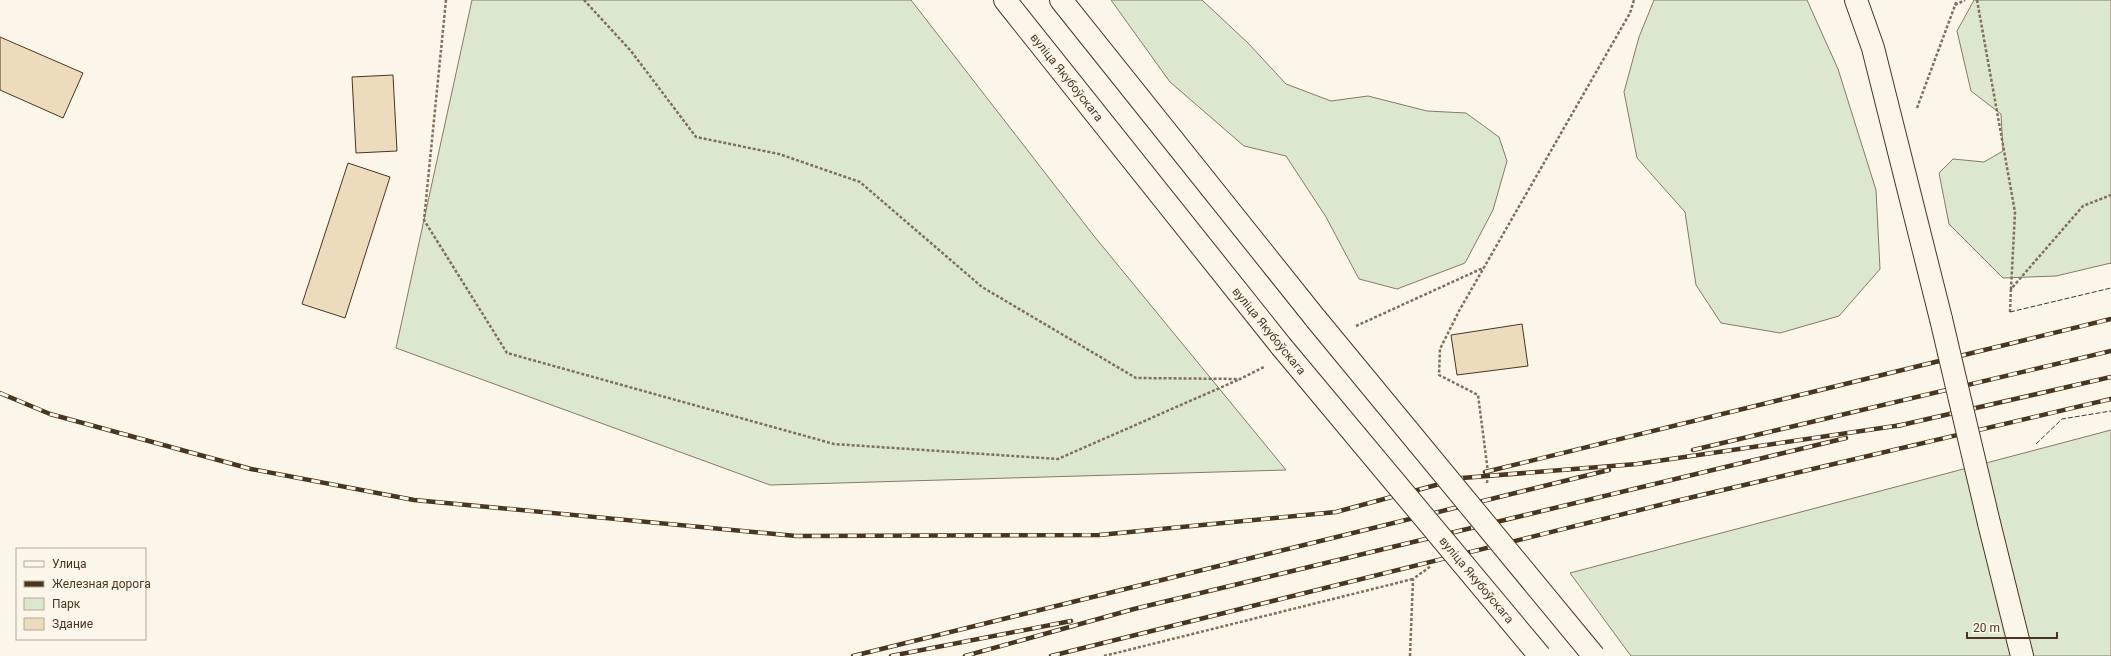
<svg xmlns="http://www.w3.org/2000/svg" width="2111" height="656" font-family="Roboto,sans-serif">
<style>
.green{fill:#dce7d0;stroke:#887966}
.building{fill:#ecdcbc;stroke:#4a3520}
.lines{fill:none;stroke-linecap:round;stroke-linejoin:round}
.minor-casing{stroke:#4a3520;stroke-width:24}
.major-casing{stroke:#4a3520;stroke-width:24}
.path{stroke:#7f6f5c;stroke-width:2.5;stroke-dasharray:3 2;stroke-linecap:butt}
.minor{stroke:#fbf6e9;stroke-width:22}
.major{stroke:#fbf6e9;stroke-width:22}
.rail-casing{stroke:#4a3520;stroke-width:4.5}
.rail{stroke:#fbf6e9;stroke-width:3;stroke-dasharray:9;stroke-linecap:butt}
.minor-bridge-casing{stroke:#4a3520;stroke-width:24;stroke-linecap:butt}
.major-bridge-casing{stroke:#4a3520;stroke-width:24;stroke-linecap:butt}
.minor-bridge{stroke:#fbf6e9;stroke-width:22}
.major-bridge{stroke:#fbf6e9;stroke-width:22}
.fence{stroke:#4a3520;stroke-width:1;stroke-dasharray:5 2;stroke-linecap:butt}
.labels{text-anchor:middle;dominant-baseline:central;stroke-width:3;stroke-linejoin:round;paint-order:stroke}
.street-label{font-size:12px;fill:#4a3520;stroke:#fbf6e9}
</style>
<rect width="100%" height="100%" fill="#fbf6e9"/>
<!-- green -->
<g class="green">
<polygon points="472,0 911,0 1094,236 1286,470 770,485 396,348"/>
<polygon points="1111,0 1202,0 1248,43 1286,84 1331,101 1368,96 1427,111 1466,113 1499,137 1507,161 1493,210 1465,263 1397,289 1359,279 1326,217 1286,156 1244,146 1170,82"/>
<polygon points="1654,0 1807,0 1838,69 1876,190 1880,269 1839,316 1780,333 1721,323 1696,285 1685,212 1637,158 1624,92 1639,37"/>
<polygon points="1974,0 2111,0 2111,263 2056,276 2003,278 1949,224 1939,173 1953,159 1984,162 2003,151 2001,114 1971,91 1957,31"/>
<polygon points="2111,430 2111,656 1631,656 1570,573"/>
</g>
<!-- building -->
<g class="building">
<polygon points="0,37 83,73 63,118 0,90"/>
<polygon points="393,75 397,151 356,153 352,77"/>
<polygon points="348,163 390,177 345,318 302,304"/>
<polygon points="1522,324 1528,366 1457,375 1451,335"/>
</g>
<g class="lines">
<defs>
<g id="minor">
<polyline points="1856,0 1873,48 1941,319"/>
<polyline points="1989,523 2022,656"/>
</g>
<g id="major">
<path id="s1" d="M1005,0L1281,346"/>
<polyline points="1061,0 1316,319"/>
</g>
</defs>
<!-- minor casing -->
<use href="#minor" class="minor-casing"/>
<!-- major casing -->
<use href="#major" class="major-casing"/>
<!-- path -->
<g class="path">
<polyline points="446,0 424,220 507,353 834,444 1058,459 1240,379"/>
<polyline points="584,0 631,51 696,137 779,154 860,182 982,287 1136,378 1240,379 1264,367"/>
<polyline points="1977,0 2015,212 2011,289 2083,206 2111,195"/>
<polyline points="1955,5 1965,0"/>
<polyline points="1917,108 1957,0"/>
<polyline points="2010,312 2011,289"/>
<polyline points="1356,326 1483,268"/>
<polyline points="1487,483 1488,472 1478,395 1439,375 1440,349 1459,311 1630,13 1634,0"/>
<polyline points="1104,656 1413,579"/>
<polyline points="1410,656 1413,579 1431,566"/>
</g>
<!-- minor -->
<use href="#minor" class="minor"/>
<!-- major -->
<use href="#major" class="major"/>
<defs>
<g id="rail">
<polyline points="0,393 50,414 251,469 414,500 796,536 1099,535 1336,512 1462,478 1637,464 1902,425"/>
<polyline points="1897,426 2111,377"/>
<polyline points="1693,450 2111,351"/>
<polyline points="1485,472 2111,319"/>
<polyline points="853,656 1609,470"/>
<polyline points="891,656 1071,621"/>
<polyline points="965,656 1134,609 1846,438"/>
<polyline points="1051,656 1676,501 2111,399"/>
</g>
</defs>
<!-- rail casing -->
<use href="#rail" class="rail-casing"/>
<!-- rail -->
<use href="#rail" class="rail"/>
<defs>
<polyline id="minor-bridge" points="1941,319 1989,523"/>
<g id="major-bridge">
<polyline points="1316,319 1594,656"/>
<path id="s2" d="M1281,346L1540,656"/>
</g>
</defs>
<!-- minor-bridge casing -->
<use href="#minor-bridge" class="minor-bridge-casing"/>
<!-- major-bridge casing -->
<use href="#major-bridge" class="major-bridge-casing"/>
<!-- minor-bridge -->
<use href="#minor-bridge" class="minor-bridge"/>
<!-- major-bridge -->
<use href="#major-bridge" class="major-bridge"/>
<!-- fence -->
<g class="fence">
<polyline points="2010,312 2111,288"/>
<polyline points="2036,444 2062,419 2111,411"/>
</g>
</g>
<g class="labels">
<!-- street labels -->
<g class="street-label">
<text stroke="none"><textPath href="#s1" startOffset="99">вуліца Якубоўскага</textPath></text>
<text transform="translate(1269 331) rotate(51)">вуліца Якубоўскага</text>
<text stroke="none"><textPath href="#s2" startOffset="305">вуліца Якубоўскага</textPath></text>
</g>
</g>
<!-- legend -->
<rect x="16" y="548" width="130" height="92" fill="#fbf6e9" stroke="#b4a999"/>
<rect x="24" y="561" width="20" height="6" fill="#fbf6e9" stroke="#b4a999"/>
<text x="52" y="568" font-size="12" fill="#4a3520">Улица</text>
<rect x="24" y="581" width="20" height="6" fill="#4a3520" stroke="#b4a999"/>
<text x="52" y="588" font-size="12" fill="#4a3520">Железная дорога</text>
<rect x="24" y="598" width="20" height="12" fill="#dce7d0" stroke="#b4a999"/>
<text x="52" y="608" font-size="12" fill="#4a3520">Парк</text>
<rect x="24" y="618" width="20" height="12" fill="#ecdcbc" stroke="#b4a999"/>
<text x="52" y="628" font-size="12" fill="#4a3520">Здание</text>
<!-- scale -->
<path d="M1967 632v6h90v-6" fill="none" stroke="#4a3520" stroke-width="2"/>
<text x="1973" y="632" font-size="12" fill="#4a3520" stroke="#fbf6e9" stroke-width="3" paint-order="stroke">20 m</text>
</svg>
